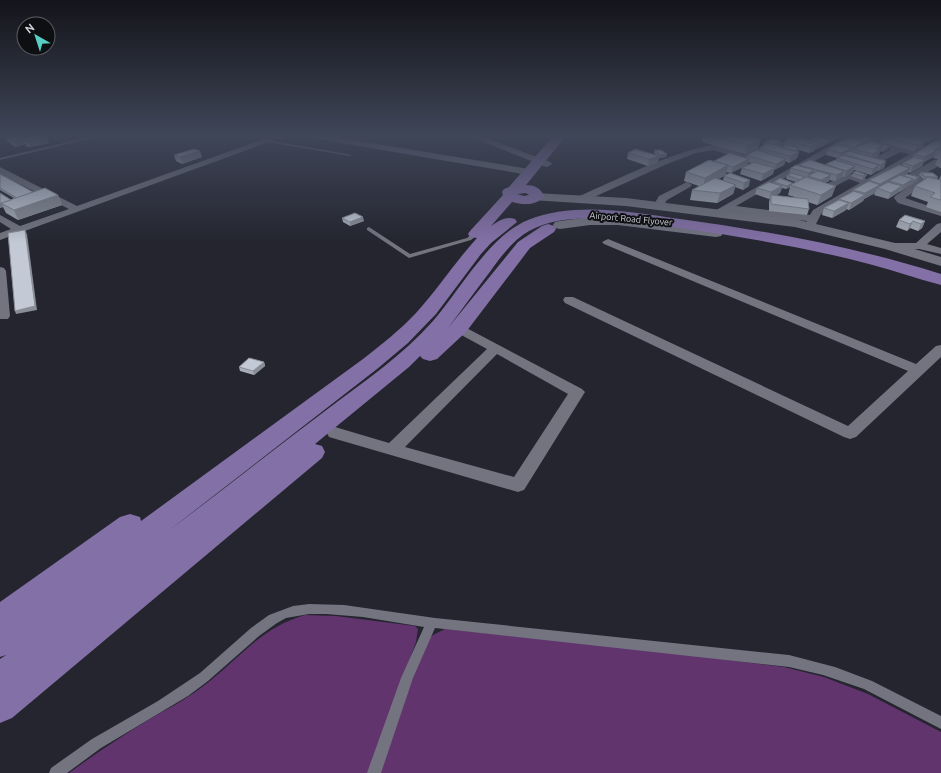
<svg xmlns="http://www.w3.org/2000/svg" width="941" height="773" font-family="Ubuntu,sans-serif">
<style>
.green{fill:#61346d}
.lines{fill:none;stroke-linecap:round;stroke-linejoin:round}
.service{fill:#737480;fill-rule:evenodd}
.minor{fill:#737480;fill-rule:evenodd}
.tertiary{fill:#737480;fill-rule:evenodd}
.primary{fill:#8370a6;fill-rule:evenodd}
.wall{fill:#a8aeb8;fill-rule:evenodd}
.shaded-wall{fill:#888d96}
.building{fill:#c3cad6;stroke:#888d96}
.labels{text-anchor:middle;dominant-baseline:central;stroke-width:4;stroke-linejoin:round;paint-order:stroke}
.far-street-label{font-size:9px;fill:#d3d4db;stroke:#0e0f13}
</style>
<rect width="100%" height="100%" fill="#24252f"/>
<!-- green -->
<g class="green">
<path d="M305,615L336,616L415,626L418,629L416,642L369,773H69C95,754 122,736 150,719C167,709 185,700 202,687C238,661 259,628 305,615Z"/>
<polygon points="445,629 655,651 784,667 824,677 868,694 941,732 941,773 380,773 416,665 428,639 433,635"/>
</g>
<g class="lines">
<!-- service -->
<g class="service">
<polygon points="97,135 106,135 0,160 0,158"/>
<polygon points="245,135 253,135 268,140 352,155 350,156 267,142"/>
<polygon points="369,227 410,254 467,238 472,234 477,235 471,240 409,258 367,230 367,228"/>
<polygon points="309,604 344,605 435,618 789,655 835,667 872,681 941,716 941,729 864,689 823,675 789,667 435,628 413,678 381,773 367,773 401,678 424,627 363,617 326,614 309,614 286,618 277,623 259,636 208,681 188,696 101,748 67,773 49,773 51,768 92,739 158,701 200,673 251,628 269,615 293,606"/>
</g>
<!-- minor -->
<g class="minor">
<polygon points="275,135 288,135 0,240 0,233 11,229 0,222 0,215 20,226 69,209 0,174 0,167 77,206"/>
<polygon points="302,135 323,135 529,169 534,172 529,175 306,137"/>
<polygon points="466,135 478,135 550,162 552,164 547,167 544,166"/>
<polygon points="796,135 807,135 777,151 771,151 770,149"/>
<polygon points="849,135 860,135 736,206 810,215 813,210 860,183 849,179 822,193 819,192 817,190 819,188 848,173 867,179 910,154 900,152 877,164 871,164 869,162 871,160 891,149 875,145 874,143 875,141 878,140 916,151 941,137 941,144 821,214 814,228 806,228 805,226 807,221 727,211 716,216 711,213"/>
<path d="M715,144L744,154L764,145L768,148L744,160L714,150L696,153L667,164L583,202L579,203L574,200L575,198C621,178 666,154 715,144Z"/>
<polygon points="941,159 941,165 920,176 926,183 924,185 905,198 941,210 941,216 898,203 894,198 895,196 915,182 909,175 911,173 934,160"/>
<polygon points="687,182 692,185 690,187 667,200 662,208 654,208 653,206 659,196"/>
<polygon points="941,223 941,232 927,244 941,248 941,254 919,249 890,249 886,248 884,246 886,244 890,243 916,243 937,224"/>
<polygon points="608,239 916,364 936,346 941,345 941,357 856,437 850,439 844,437 565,303 563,300 565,297 573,297 848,426 908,371 604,244 602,242"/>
<polygon points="0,267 4,268 6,271 10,316 8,319 0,319"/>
<path d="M459,324L582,389L585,392L524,490L518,492L329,437L327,433L329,429L335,427L389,443L487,349L454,331L452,328L454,325ZM497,354L568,394L514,477L405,447Z"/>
</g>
<!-- tertiary -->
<g class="tertiary">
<polygon points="535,193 626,198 795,219 895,243 941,257 941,266 885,249 795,227 626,206 531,200 529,197 531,194"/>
<polygon points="590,217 618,217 716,229 721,230 723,233 721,236 716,237 618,225 590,225 560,229 555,228 553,225 555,222 560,221"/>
</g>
<!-- primary -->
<path class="primary" d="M554,135H567L526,185C534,185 541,188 544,196C537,206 523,205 512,202L491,226C499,221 505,216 515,219L517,222L491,243L481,254L436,314L408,343L377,369L167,532C220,492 272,451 325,411C362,383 402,356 433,321C460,290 489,236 528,220C575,201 631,212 680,219C768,231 856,247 941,274V285C917,279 893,270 869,264C809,248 748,238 687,229C641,223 572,207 529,231C510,242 499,260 486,277C473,294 461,311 448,328L518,242L542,226L548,224L554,226L556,229L554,232L530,248L466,332L437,359L430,361L423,359L420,356L409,367L315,444L322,446L325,452L322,458L12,718L0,723V659L6,655L0,657V602L120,517L130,514L140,517L141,521L363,359C381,345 400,330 416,313C438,289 455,262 477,238L470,237L468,234L470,231L503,195L502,192L504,189L509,187ZM526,193L529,195L524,196L517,194Z"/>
</g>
<!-- wall -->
<g class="wall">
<polygon points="703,135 748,135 761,139 758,148 745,154 702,142"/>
<polygon points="816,135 842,135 842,136 829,143 823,146 822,146 821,147 815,149 814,151 809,153 799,150 798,152 799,152 797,158 789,163 785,161 784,165 774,170 773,174 761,181 740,174 742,168 751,163 748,162 731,173 726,172 726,175 718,179 723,181 724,176 730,173 749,186 743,190 735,187 733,194 717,203 690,200 692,190 699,186 684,181 686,172 746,158 747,155 759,151 760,148 763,146 764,143 781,144 777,146 780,147 785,146 784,145 786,139 796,139 811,140 811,139 816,137"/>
<path d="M883,135H937L936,137L929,142L925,141L923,147L914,151L879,142L881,138L874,142L889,146L888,149L883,152L881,151L880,152L878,157L875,158L886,161L884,168L878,171H877L871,175L854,170L853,172L844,177L842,176V177L835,181L829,180V181L825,183L832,196L817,205L808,202L809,209L807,215L769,211V202L770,198L769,199L755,194L757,188L773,183L774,182L793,184L796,182L786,179L787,175L789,174L791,168L799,166V165H826L836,160L837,158L826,155L828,149L837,144L838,143L852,139ZM790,187L788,195L798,198L775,196L780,193L782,188L786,189Z"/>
<polygon points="5,136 23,138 47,137 49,143 30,147 27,147 25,144 15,147 8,142"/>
<polygon points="941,139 941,168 940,168 935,164 938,159 933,158 935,154 933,157 924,162 922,166 910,173 908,172 907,174 918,180 888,199 874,195 875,193 864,199 863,201 849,210 846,209 846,210 832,218 822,215 824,208 852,192 853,190 869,181 869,180 902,166 903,163 912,158 914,154 938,142 939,140"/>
<polygon points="654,150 667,154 666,157 659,158 658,162 648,166 627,159 628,153 656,155 654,153"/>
<polygon points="200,151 202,157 182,164 176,161 174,155"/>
<polygon points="856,171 865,178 862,180 851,176 853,173"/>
<polygon points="921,172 938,177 937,179 939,179 941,175 941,212 926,207 928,202 911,196 915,186 924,180 919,175"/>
<polygon points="0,174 33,192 58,195 62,205 18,220 6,213 3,207 0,208 0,193 11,200 14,198 0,190"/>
<polygon points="342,218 364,221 350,226 343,222"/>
<polygon points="899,220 925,221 922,228 918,231 910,228 907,231 896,227"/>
<polygon points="264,362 265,366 254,375 240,371 239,367"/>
</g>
<!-- shaded-wall -->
<g class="shaded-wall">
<polygon points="0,135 7,135 0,137"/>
<polygon points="833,135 842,135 842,136 823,146 824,143 830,140 831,136"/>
<polygon points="883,135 881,138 866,146 867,143"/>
<polygon points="935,135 937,135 936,137 929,142 930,139"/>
<polygon points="47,137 49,143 30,147 28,141"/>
<polygon points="23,138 26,144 23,139 25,144 15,147 13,141"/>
<polygon points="761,139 758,148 745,154 747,145"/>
<polygon points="781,141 781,144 772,148 773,145"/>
<polygon points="925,141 923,147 914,151 917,145"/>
<polygon points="865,142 863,148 854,149 852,153 854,147"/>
<polygon points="822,144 821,147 815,149 816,146"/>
<polygon points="816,145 814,151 809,153 811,147"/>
<polygon points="883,145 881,151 880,152 878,157 870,160 873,154 876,149"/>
<polygon points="889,146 888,149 883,152 884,149"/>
<polygon points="941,146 941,150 937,149 933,157 924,162 922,166 910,173 913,166 923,161 924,157 934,150"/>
<polygon points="799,148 798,151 793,154 794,151"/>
<polygon points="852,148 850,154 843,154 842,157 839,159 841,153"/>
<polygon points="200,151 202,157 182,164 180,157"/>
<polygon points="799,152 797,158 789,163 790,156"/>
<polygon points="667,154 666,157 659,158 660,155"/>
<polygon points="659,156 658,162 648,166 649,159"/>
<polygon points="749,159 748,165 731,173 733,167"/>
<polygon points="786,159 784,165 774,170 773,174 761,181 763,174 775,168 776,164"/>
<polygon points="886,161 884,168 878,171 881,165"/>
<polygon points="728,165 726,175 703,187 705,178"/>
<polygon points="879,165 877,171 871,175 873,169"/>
<polygon points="855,166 853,172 844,177 846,171"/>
<polygon points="910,168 907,174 889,181 888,185 877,188 875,193 864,199 863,201 849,210 851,203 864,195 865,193 880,185 880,184"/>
<polygon points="814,170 812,177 808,176 807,180 809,173"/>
<polygon points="844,171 842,177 835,181 837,175"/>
<polygon points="831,175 829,181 819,187 821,180"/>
<polygon points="867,175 865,178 862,180 863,176"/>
<polygon points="919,177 918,180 911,185 912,181"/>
<polygon points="913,179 911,185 900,192 903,185"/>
<polygon points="750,180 749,186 743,190 744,183"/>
<polygon points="793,183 792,186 790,185 790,187 786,189 787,186"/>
<polygon points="736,185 733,194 717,203 720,193"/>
<polygon points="782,186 780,193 771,198 771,195 769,199 771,192"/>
<polygon points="836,186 832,196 817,205 821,195"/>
<polygon points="902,186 899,192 888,199 891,193"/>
<polygon points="58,195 62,205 18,220 14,210"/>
<polygon points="2,203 3,207 0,208 0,204"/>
<polygon points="849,203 846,210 832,218 834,211"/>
<polygon points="363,217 364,221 350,226 350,222"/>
<polygon points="913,221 910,228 907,231 910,224"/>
<polygon points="925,221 922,228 918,231 921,224"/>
<polygon points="25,230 27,234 37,310 16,314 15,311"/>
<polygon points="264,362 265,366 254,375 253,371"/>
</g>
<!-- building -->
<g class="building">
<polygon points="8,135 19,135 23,138 13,141 5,136"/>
<polygon points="40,135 46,135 47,137 28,141 24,141 23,139"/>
<polygon points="713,135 748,135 761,139 747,145"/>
<polygon points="859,135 882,135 866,142 852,139"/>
<polygon points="883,135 904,135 925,141 917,145 882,136"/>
<polygon points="920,135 928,135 934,137 930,139 919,136"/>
<polygon points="817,136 830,140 824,143 811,139"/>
<polygon points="791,137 816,145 811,147 786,139"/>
<polygon points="799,137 822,144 816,146 816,145 796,139"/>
<polygon points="773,138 781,141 773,145 764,143"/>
<polygon points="848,138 865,142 854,147 838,143"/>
<polygon points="869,141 883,145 876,149 880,150 873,154 854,149"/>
<polygon points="935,141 941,143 941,146 934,150 936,151 924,157 914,154"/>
<polygon points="872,142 873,142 889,146 884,149 882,148 883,145"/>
<polygon points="768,143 799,152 790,156 760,148"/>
<polygon points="838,144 852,148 841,153 828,149"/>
<polygon points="790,145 799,148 794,151 780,147"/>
<polygon points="941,147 941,150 937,149"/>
<polygon points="194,149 200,151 180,157 174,155"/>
<polygon points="635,149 659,156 649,159 628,153"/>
<polygon points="654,150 661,150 667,154 660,155"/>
<polygon points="757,150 786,159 776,164 747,155"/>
<polygon points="849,151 886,161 881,165 843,154"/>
<polygon points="730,153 749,159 733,167 714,161"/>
<polygon points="843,155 879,165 873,169 837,158"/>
<polygon points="914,157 925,160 913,166 903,163"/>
<polygon points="709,160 728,165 705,178 686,172"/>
<polygon points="810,160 844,171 837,175 799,165"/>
<polygon points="835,160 855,166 846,171 826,164"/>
<polygon points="754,162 775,168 763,174 742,168"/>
<polygon points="796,165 814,170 809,173 791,168"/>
<polygon points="899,165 910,168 880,184 869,180"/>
<polygon points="818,171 831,175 821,180 808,176"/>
<polygon points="856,171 867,175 863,176 853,173"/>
<polygon points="921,172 933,173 938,177 925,177"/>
<polygon points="730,173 750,180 744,183 724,176"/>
<polygon points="791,173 805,177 800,180 787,175"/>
<polygon points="0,174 33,192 17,198 0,188"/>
<polygon points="907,174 919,177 912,181 913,179 903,176"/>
<polygon points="900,175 913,179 903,185 889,181"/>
<polygon points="806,177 836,186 821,195 790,185"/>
<polygon points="928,177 941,180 941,200 930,197 935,193 915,186"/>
<polygon points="715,178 736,185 720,193 692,190"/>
<polygon points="780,178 793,183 787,186 774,182"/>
<polygon points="869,181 880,185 865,193 853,190"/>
<polygon points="769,182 782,186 771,192 757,188"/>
<polygon points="888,182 902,186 891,193 877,188"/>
<polygon points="45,188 58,195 14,210 1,203"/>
<polygon points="854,191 865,195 851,203 839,199"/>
<polygon points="0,193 11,200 1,203 2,203 0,204"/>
<polygon points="771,195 808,199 809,209 771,204"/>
<polygon points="839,200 849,203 834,211 824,208"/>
<polygon points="355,213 363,217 350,222 342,218"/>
<polygon points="905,215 925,221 921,224 913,221 910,224 899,220"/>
<polygon points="25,230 35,306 15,311 8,233"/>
<polygon points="249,358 264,362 253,371 239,367"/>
</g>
<!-- sky -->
<linearGradient id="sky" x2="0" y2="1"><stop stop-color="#14141a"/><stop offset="0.56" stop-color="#3f4658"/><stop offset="1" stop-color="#3f4658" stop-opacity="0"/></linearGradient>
<rect width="941" height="243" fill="url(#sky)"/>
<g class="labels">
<!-- far-street labels -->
<g class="far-street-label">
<text transform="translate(631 219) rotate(5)">Airport Road Flyover</text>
</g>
</g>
<!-- north arrow -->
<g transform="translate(36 36) rotate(321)"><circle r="19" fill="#0e0f13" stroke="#5d5e63"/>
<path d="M0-3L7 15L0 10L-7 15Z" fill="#56cec2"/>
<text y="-6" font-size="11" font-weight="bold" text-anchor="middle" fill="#d3d4db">N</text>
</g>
</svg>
